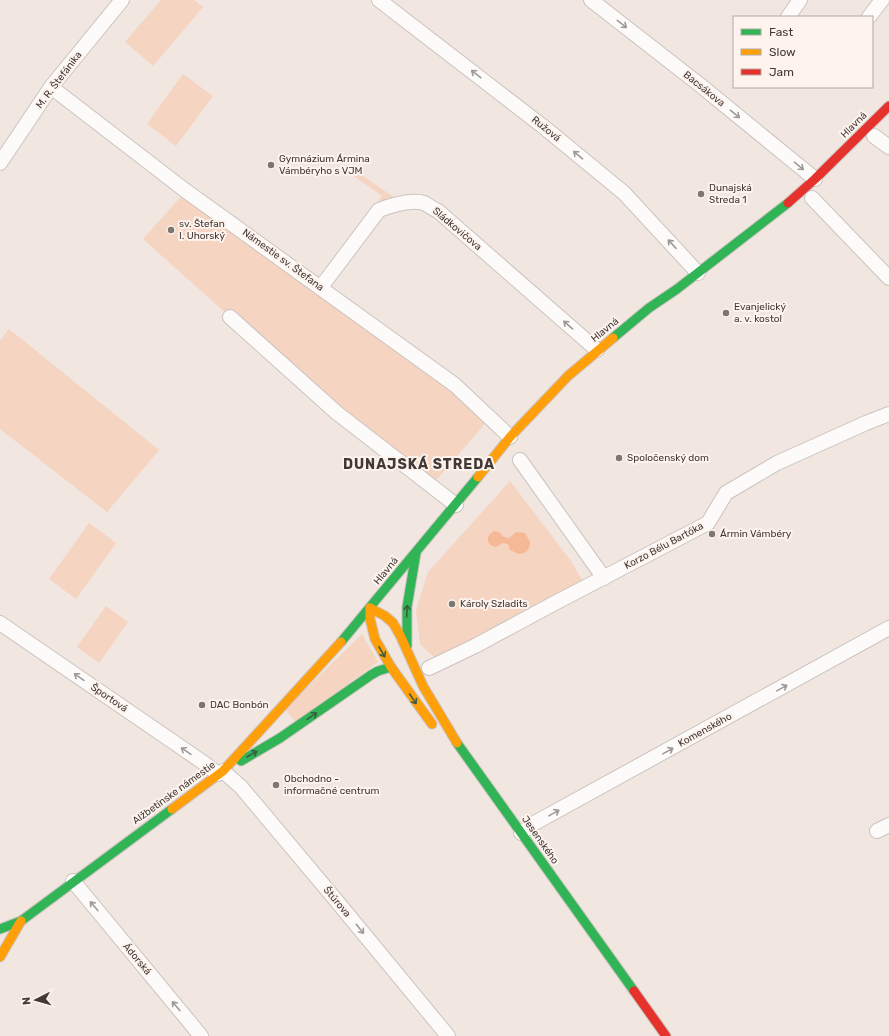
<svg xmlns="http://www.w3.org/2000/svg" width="889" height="1036" font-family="Rubik,sans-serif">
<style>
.green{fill:#f5d4c2}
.water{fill:#f6b997}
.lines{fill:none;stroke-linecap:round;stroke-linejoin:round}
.street-casing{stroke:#cbc3bf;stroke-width:16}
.fast-casing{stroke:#cbc3bf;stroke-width:11}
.slow-casing{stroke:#cbc3bf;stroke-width:11}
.jam-casing{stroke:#cbc3bf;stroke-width:11}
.street{stroke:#fdfbfa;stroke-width:14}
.fast{stroke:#30b455;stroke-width:9}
.slow{stroke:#ff9f0a;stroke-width:9}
.jam{stroke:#e5322d;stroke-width:9}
.oneway{stroke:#9e9a98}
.oneway2{stroke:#3b5e3f}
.poi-dot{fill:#7e7671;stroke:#fef3ed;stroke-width:1.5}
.labels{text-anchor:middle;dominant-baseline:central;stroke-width:4;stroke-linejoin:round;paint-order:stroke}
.street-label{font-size:10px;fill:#403935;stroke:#fef3ed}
.poi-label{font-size:10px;fill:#403935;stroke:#fef3ed;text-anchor:start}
.district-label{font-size:14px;font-weight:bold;letter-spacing:1px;fill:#403935;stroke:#fef3ed}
</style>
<rect width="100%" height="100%" fill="#f1e6e0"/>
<!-- green -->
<g class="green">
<polygon points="161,0 194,0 203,7 153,66 125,42"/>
<polygon points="183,74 213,96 176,146 147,124"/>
<polygon points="350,167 398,200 373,211 382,196 347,171"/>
<polygon points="186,191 490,418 431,486 337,413 143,239"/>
<polygon points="9,329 159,450 107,512 0,429 0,341"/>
<polygon points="510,481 571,561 585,585 437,660 420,644 416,610 428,572"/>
<polygon points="89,523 116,543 76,599 49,579"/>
<polygon points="106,606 128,622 99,663 77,647"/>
<polygon points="362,634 378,662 296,722 285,709"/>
</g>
<!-- water -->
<path class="water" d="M494,531L499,532L504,537L509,538L516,532L525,533L530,542C530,549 526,554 519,554L510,550L508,544L503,543L496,547C486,546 485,535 494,531Z"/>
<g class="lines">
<defs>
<g id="street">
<polyline points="379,0 545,128 624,193 698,273"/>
<polyline points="591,0 700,85 815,179"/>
<polyline points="788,17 800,0"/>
<polyline points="869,17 882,0"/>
<polyline points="51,87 186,191 455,385 510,437"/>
<polyline points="874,136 889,147"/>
<polyline points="0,163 51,87 122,0"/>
<polyline points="812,198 889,278"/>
<path d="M321,287L379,210C392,205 410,199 424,203C428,205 433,209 438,211L597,350"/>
<polyline points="230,317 337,413 456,505"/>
<polyline points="520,460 604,578"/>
<polyline points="0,623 204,763 218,774"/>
<polyline points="429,668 475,646 553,604 708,523 726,493 777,463 866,423 889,414"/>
<polyline points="223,771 241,787 335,899 448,1036"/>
<polyline points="877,831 889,825"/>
<polyline points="521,833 531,825 889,628"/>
<polyline points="73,881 201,1036"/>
</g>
<g id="fast">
<polyline points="613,338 649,308 677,289 788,203"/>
<polyline points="341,642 478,477"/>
<polyline points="407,646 407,607 416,553"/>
<polyline points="457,743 634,991"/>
<polyline points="241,761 280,738 371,675 378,671 391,667"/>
<polyline points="0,929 21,921 172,809"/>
</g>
<g id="slow">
<polyline points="478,477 510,437 568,376 613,338"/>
<polyline points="370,608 385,616 393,623 400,635 423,686 457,743"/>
<polyline points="370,608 370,619 375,639 391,667 432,724"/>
<polyline points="172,809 223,771 341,642"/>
<polyline points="0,957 21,921"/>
</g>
<g id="jam">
<polyline points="788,203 815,179 889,106"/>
<polyline points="634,991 666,1036"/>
</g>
</defs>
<!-- street casing -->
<use href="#street" class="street-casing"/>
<!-- fast casing -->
<use href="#fast" class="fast-casing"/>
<!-- slow casing -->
<use href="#slow" class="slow-casing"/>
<!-- jam casing -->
<use href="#jam" class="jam-casing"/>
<!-- street -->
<use href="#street" class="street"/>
<!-- fast -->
<use href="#fast" class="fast"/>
<!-- slow -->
<use href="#slow" class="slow"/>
<!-- jam -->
<use href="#jam" class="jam"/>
</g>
<!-- one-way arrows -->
<defs><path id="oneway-shaft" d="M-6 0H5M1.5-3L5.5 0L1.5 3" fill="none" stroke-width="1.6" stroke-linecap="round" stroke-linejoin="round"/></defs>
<g class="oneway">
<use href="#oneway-shaft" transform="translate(622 24) rotate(38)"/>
<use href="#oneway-shaft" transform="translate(476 74) rotate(-142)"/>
<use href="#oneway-shaft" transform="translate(735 114) rotate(39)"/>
<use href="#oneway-shaft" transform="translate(578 155) rotate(-140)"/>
<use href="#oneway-shaft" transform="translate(799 166) rotate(39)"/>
<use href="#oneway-shaft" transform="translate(672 244) rotate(-133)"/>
<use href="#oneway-shaft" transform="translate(568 325) rotate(-139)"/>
<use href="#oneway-shaft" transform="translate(79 677) rotate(-145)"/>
<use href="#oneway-shaft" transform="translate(782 688) rotate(-29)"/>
<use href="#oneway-shaft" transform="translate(186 751) rotate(-146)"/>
<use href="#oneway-shaft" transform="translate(668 751) rotate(-29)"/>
<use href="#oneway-shaft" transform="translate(554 813) rotate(-29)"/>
<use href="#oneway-shaft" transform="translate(94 906) rotate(-130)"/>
<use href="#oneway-shaft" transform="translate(360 929) rotate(51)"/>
<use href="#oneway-shaft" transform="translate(176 1006) rotate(-130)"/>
</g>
<g class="oneway2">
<use href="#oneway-shaft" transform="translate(407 611) rotate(-87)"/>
<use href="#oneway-shaft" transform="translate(382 652) rotate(60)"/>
<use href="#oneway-shaft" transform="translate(413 699) rotate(56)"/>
<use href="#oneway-shaft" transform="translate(312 716) rotate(-34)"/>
<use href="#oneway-shaft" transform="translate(252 754) rotate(-30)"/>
</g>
<!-- markers -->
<g class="poi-dot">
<circle cx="271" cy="165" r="4"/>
<circle cx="701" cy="194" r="4"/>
<circle cx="171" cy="230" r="4"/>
<circle cx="726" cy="313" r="4"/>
<circle cx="619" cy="458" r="4"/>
<circle cx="712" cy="534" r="4"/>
<circle cx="452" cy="604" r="4"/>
<circle cx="202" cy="705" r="4"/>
<circle cx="276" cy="785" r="4"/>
</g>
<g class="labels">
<!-- street labels -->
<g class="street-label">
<text transform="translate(59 80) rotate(-53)">M. R. Štefánika</text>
<text transform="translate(704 89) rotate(39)">Bacsákova</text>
<text transform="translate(854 125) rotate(-45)">Hlavná</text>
<text transform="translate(546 129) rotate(39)">Ružová</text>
<text transform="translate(457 229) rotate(40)">Sládkovičova</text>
<text transform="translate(283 260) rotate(36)">Námestie sv. Štefana</text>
<text transform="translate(605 330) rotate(-39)">Hlavná</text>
<text transform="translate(664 546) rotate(-28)">Korzo Bélu Bartóka</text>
<text transform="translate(386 571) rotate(-51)">Hlavná</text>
<text transform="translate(109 698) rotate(34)">Športová</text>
<text transform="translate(705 730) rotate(-29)">Komenského</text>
<text transform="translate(174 793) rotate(-36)">Alžbetínske námestie</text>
<text transform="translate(540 840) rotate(55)">Jesenského</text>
<text transform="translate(337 902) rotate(50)">Štúrova</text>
<text transform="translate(137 959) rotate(50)">Ádorská</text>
</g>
<!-- poi labels -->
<g class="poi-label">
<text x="279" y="159">Gymnázium Ármina<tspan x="279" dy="12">Vámbéryho s VJM</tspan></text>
<text x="709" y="188">Dunajská<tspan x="709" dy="12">Streda 1</tspan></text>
<text x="179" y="224">sv. Štefan<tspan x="179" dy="12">I. Uhorský</tspan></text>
<text x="734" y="307">Evanjelický<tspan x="734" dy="12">a. v. kostol</tspan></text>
<text x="627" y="458">Spoločenský dom</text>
<text x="720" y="534">Ármin Vámbéry</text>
<text x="460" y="604">Károly Szladits</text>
<text x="210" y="705">DAC Bonbón</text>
<text x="284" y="779">Obchodno -<tspan x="284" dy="12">informačné centrum</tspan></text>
</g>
<!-- district labels -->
<g class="district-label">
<text x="419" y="464">DUNAJSKÁ STREDA</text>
</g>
</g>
<!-- legend -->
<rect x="733" y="16" width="140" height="72" fill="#fef3ed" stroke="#b2a9a3"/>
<rect x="741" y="29" width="20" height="6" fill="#30b455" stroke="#b2a9a3"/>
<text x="769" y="36" font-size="12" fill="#403935">Fast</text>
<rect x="741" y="49" width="20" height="6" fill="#ff9f0a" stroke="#b2a9a3"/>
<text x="769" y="56" font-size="12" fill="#403935">Slow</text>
<rect x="741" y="69" width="20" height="6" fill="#e5322d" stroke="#b2a9a3"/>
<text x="769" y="76" font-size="12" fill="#403935">Jam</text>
<!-- north arrow -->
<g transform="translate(36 1000) rotate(264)" stroke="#fef3ed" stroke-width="3" paint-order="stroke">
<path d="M0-3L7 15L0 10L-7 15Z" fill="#403935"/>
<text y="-6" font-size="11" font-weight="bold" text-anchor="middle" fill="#403935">N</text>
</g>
</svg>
